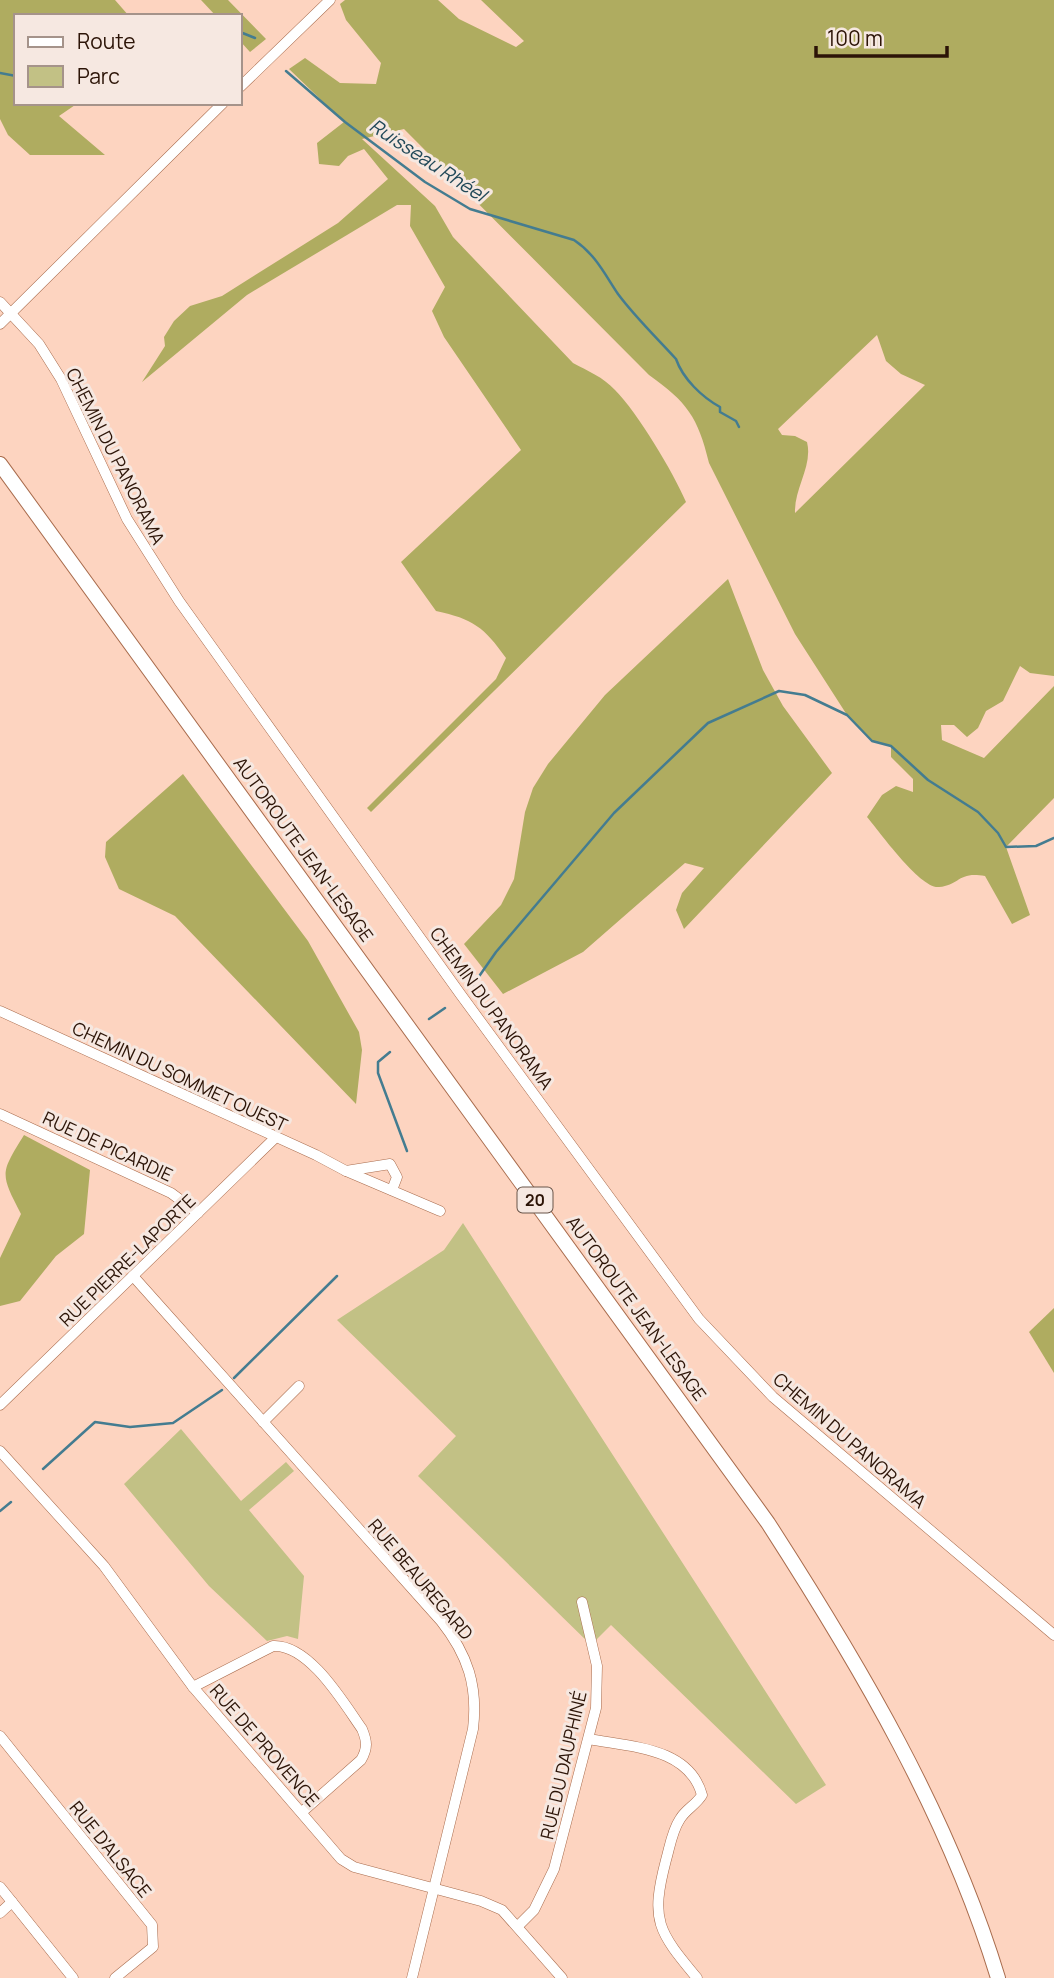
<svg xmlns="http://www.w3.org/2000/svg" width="1054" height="1978" font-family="Manrope,sans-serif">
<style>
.green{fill:#c2c185}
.forest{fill:#afac60;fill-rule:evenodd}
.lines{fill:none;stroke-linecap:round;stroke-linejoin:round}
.stream{stroke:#447c90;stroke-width:2.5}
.minor-casing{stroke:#a96c4d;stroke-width:11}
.highway-casing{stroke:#a96c4d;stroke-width:16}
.minor{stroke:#fff;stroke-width:10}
.highway{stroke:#fff;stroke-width:14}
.labels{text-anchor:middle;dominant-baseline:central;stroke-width:6;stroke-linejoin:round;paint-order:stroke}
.shield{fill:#f6e8e1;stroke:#695448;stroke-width:2}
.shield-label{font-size:16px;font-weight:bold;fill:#2c1407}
.street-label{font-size:18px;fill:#2c1407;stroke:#f6e8e1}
.water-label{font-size:19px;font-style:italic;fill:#224959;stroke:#f6e8e1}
</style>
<rect width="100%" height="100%" fill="#fdd4c0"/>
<!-- green -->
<g class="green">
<polygon points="463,1223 826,1785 796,1804 611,1625 591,1645 418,1476 456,1436 337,1320 444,1250"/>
<polygon points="181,1429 241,1501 286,1462 294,1471 249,1510 304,1576 298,1639 287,1636 267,1641 209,1586 124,1484"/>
</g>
<!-- forest -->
<g class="forest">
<polygon points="0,0 115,0 129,16 16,16 16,103 78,103 59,116 105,155 30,155 8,135 0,119"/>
<polygon points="201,0 228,0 266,39 250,52 240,41 240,16 216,16"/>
<path d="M345,0H438L459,19L516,47L524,41L481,0H1054V676L1030,673L1020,666L1003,701L986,711L978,728L967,737L954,725H941L942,740L984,758L1054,686V798L1006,847L1030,915L1012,924L985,876C958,871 960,885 939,887C920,889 880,832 867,817L882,795L896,786L913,792V779L891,757V746L872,741L847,715L795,634L709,463C698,417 687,402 649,375L404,129L362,139L435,206L453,237L573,363C588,371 603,377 615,390C638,413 673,472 686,502L371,812L367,808L496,679L506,658C484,627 473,619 436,611L401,562L521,450L444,337L432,311L445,287L410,226L411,205H397L247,295L142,382L165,346L164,337L174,321L190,306L222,296L338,223L388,179L364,149L348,156L339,166L319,164L317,143L344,122L289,69L305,58L340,83L376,84L381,63L346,20L340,4ZM877,335L886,361L901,374L925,385L795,513C794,488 813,466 807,442L795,436L782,435L778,429Z"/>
<polygon points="728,579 763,670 783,706 832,773 684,929 676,910 682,893 704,868 685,863 583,952 503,994 464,944 501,905 514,879 525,812 533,788 548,764 605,695"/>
<polygon points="183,774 308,941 359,1032 362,1050 356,1104 175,916 119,889 105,857 106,842"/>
<path d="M24,1135L90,1170L84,1234L56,1256L20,1301L0,1306V1258L21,1214C0,1173 0,1174 24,1135Z"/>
<polygon points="1054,1308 1054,1373 1029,1332"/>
</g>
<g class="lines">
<!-- stream -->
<g class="stream">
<polyline points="240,32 255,38"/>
<path d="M286,71L345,122L425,182L470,209L574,240C595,254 604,273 618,294C635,317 657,338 676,359C683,379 702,397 720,407V412L736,421L739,427"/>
<polyline points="0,73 16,76"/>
<polyline points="473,985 496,952 614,813 708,723 779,691 805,695 847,715 872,741 891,746 928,780 978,812 998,833 1006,847 1036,846 1054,838"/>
<polyline points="429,1019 445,1008"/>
<polyline points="390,1052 378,1062 378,1073 407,1151"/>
<polyline points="234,1378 337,1276"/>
<polyline points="43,1469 95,1422 130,1427 173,1423 222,1390"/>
<polyline points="0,1511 11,1502"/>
</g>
<defs>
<g id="minor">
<polyline points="240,87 330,0"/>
<polyline points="0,302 39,344 61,379 127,519 179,601 461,995 699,1319 773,1397 1054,1635"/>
<polyline points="0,324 223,103"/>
<polyline points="0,1011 316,1155 346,1171 440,1211"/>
<polyline points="0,1114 171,1193 198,1213"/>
<polyline points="346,1171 390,1164 397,1177 392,1190"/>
<path d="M133,1276L441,1621C468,1655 478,1686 473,1729L412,1978"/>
<polyline points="0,1405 276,1137"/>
<polyline points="263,1422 299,1386"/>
<polyline points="0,1451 104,1566 193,1687 341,1859 354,1867 481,1901 502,1910 562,1978"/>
<path d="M193,1687L273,1646C309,1644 343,1702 362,1729C367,1741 368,1748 361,1760L302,1812"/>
<polyline points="0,1736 152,1925 153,1947 115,1978"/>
<path d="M589,1739C630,1747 689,1747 702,1795C696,1805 686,1809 680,1819C672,1831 670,1846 666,1860C650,1921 658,1931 697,1978"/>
<polyline points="0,1887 73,1978"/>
<polyline points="0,1913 12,1902"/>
<polyline points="519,1925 534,1910 554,1869 596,1708 597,1666 582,1602"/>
</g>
<path id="highway" d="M0,464L768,1523C860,1666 948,1814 998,1978"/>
</defs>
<!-- minor casing -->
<use href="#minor" class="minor-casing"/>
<!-- highway casing -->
<use href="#highway" class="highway-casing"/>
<!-- minor -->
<use href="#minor" class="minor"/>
<!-- highway -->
<use href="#highway" class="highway"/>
</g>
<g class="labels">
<!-- shield labels -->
<rect class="shield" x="517.5" y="1187.5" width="35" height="25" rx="5"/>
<g class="shield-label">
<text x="535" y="1200">20</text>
</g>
<!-- street labels -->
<g class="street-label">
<text transform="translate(116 456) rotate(63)">CHEMIN DU PANORAMA</text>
<text transform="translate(304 849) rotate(54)">AUTOROUTE JEAN-LESAGE</text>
<text transform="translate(492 1008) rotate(54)">CHEMIN DU PANORAMA</text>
<text transform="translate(180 1076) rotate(25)">CHEMIN DU SOMMET OUEST</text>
<text transform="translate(108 1146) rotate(25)">RUE DE PICARDIE</text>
<text transform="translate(127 1260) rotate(-44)">RUE PIERRE-LAPORTE</text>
<text transform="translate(637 1308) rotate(54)">AUTOROUTE JEAN-LESAGE</text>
<text transform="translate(850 1440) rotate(41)">CHEMIN DU PANORAMA</text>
<text transform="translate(421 1579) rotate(50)">RUE BEAUREGARD</text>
<text transform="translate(265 1745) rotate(49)">RUE DE PROVENCE</text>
<text transform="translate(563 1765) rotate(-77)">RUE DU DAUPHINÉ</text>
<text transform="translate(111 1849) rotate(51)">RUE D'ALSACE</text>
</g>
<!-- water labels -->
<g class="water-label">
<text transform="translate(428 160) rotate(33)">Ruisseau Rhéel</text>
</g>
</g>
<!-- legend -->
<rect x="14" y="14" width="228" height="91" fill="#f6e8e1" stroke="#a5938a" stroke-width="2"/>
<rect x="28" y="37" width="35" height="10" fill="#ffffff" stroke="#a5938a" stroke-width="2"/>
<text x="77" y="49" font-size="21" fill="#2c1407">Route</text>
<rect x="28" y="66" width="35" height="21" fill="#c2c185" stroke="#a5938a" stroke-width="2"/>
<text x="77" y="84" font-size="21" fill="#2c1407">Parc</text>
<!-- scale -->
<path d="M816 46v10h131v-10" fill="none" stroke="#2c1407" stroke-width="3.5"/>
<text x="827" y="46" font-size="21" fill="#2c1407" stroke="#f6e8e1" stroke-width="5" paint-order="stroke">100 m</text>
</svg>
